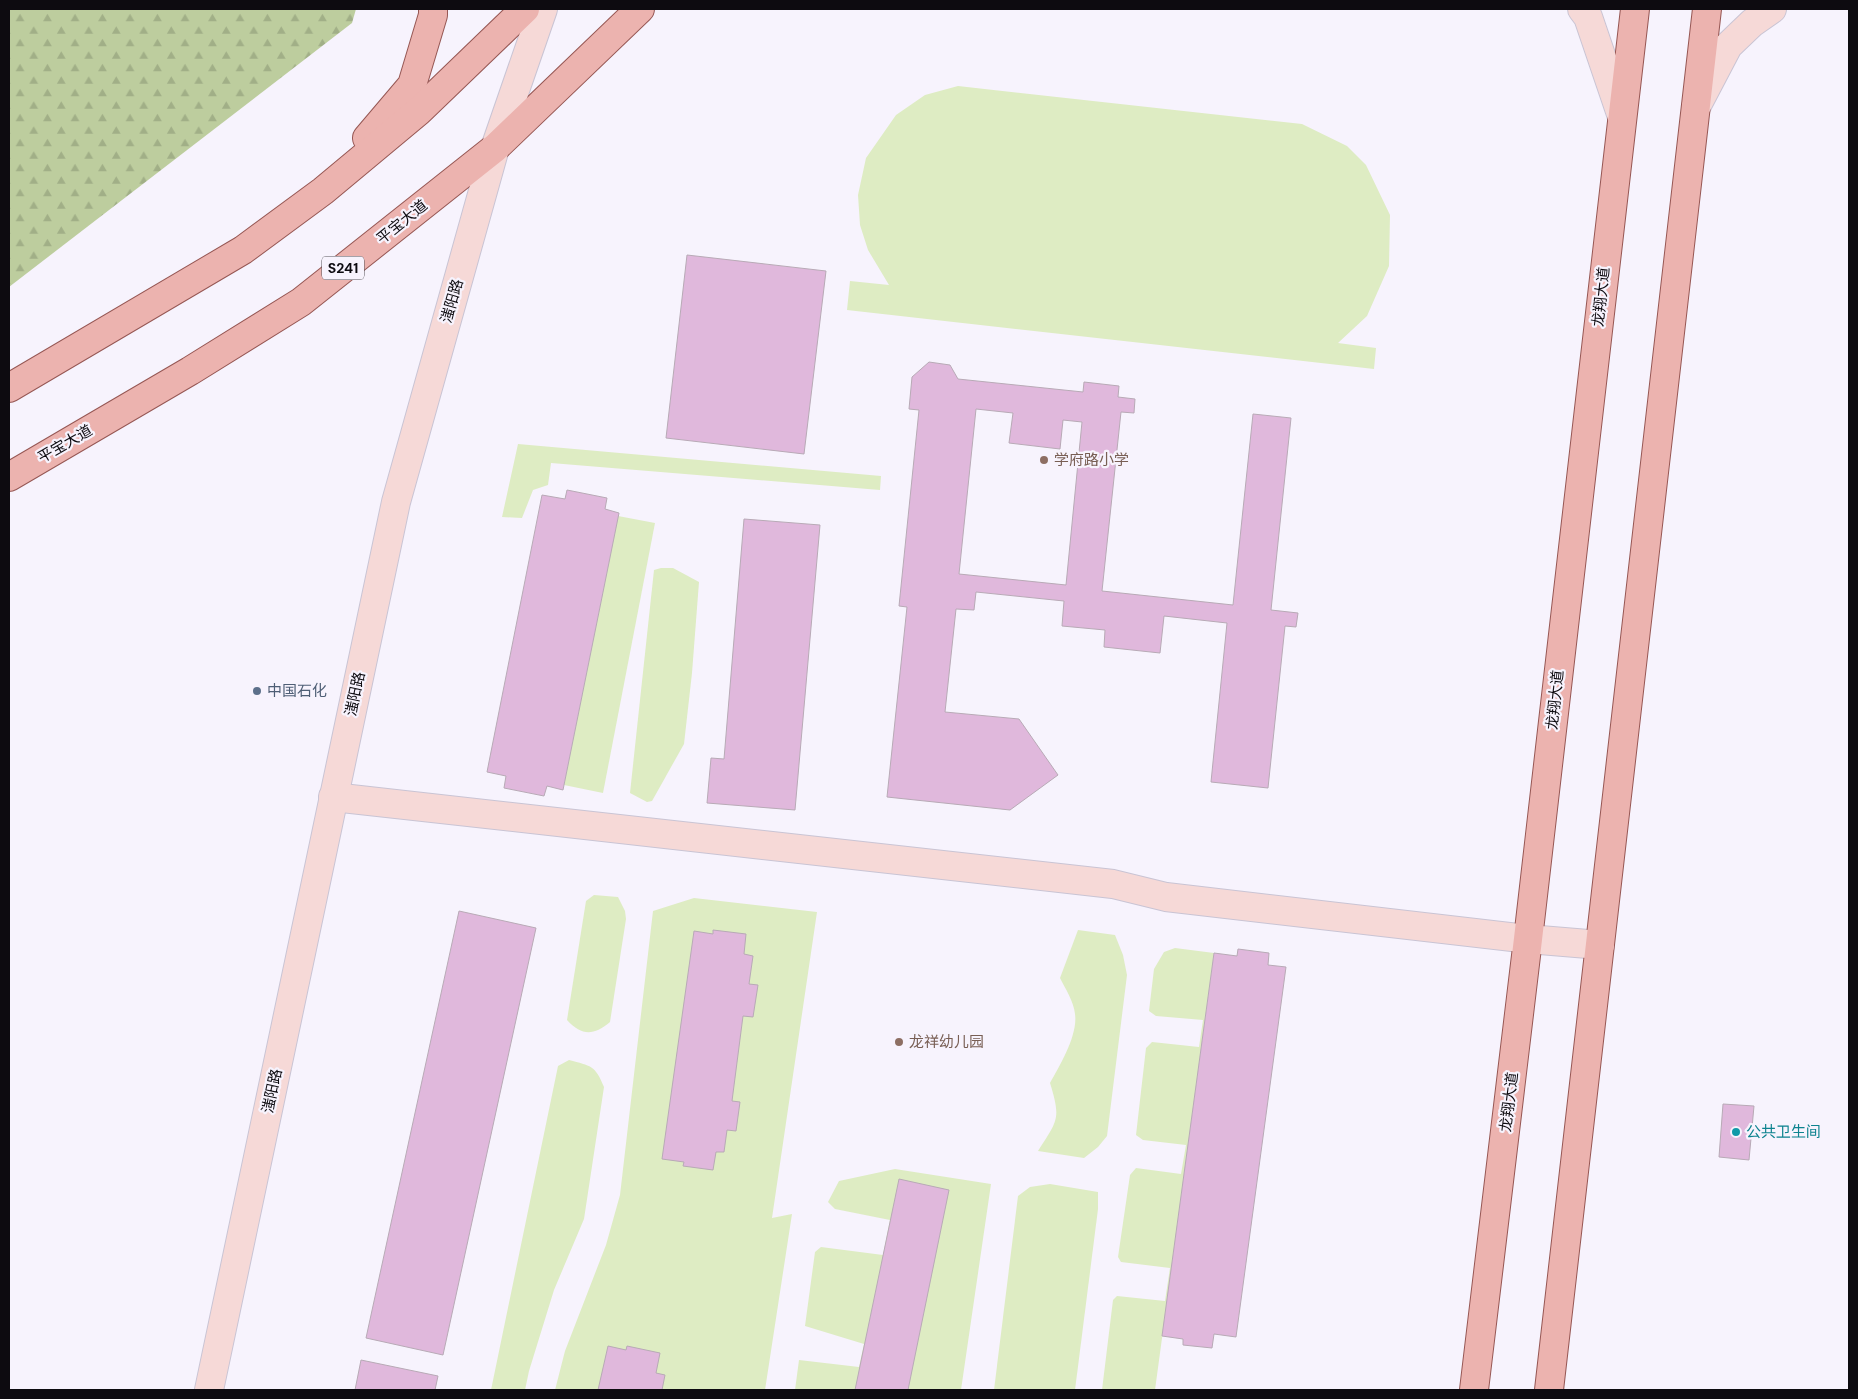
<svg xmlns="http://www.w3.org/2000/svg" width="1858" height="1399" font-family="'DM Sans','Noto Sans SC',sans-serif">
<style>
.green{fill:#deecc3}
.forest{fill:url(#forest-firs)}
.building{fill:#e0b8dc;stroke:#b8aab6;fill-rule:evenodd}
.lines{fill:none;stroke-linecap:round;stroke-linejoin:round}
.secondary-casing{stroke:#c9c4d4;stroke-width:30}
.primary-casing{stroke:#965754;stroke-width:30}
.secondary{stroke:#f6d9d7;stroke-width:28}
.primary{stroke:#ecb3af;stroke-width:28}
.education-dot{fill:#8d6e63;stroke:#f7f3fd;stroke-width:2}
.service-dot{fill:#5c6f8a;stroke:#f7f3fd;stroke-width:2}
.culture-dot{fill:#0f9aa8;stroke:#f7f3fd;stroke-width:2}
.labels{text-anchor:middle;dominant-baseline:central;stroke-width:4.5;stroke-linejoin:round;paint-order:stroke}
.shield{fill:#f7f3fd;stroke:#535157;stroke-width:1}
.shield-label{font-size:14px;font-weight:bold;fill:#0d0b10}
.street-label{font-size:15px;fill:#0d0b10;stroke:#f7f3fd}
.education-label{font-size:15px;fill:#785e54;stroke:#f7f3fd;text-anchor:start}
.service-label{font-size:15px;fill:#4e5e75;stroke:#f7f3fd;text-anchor:start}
.culture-label{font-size:15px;fill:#0d838f;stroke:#f7f3fd;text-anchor:start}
</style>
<defs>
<pattern id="forest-firs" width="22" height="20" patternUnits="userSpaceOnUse" patternTransform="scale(1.25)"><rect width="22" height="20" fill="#bdcd9e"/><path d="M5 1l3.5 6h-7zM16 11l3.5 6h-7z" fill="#a1af87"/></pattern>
</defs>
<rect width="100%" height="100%" fill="#f7f3fd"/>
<!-- green -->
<g class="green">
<polygon points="958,86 1302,124 1347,146 1366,165 1390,215 1389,266 1367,316 1338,343 1376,348 1374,369 847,310 850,281 889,285 868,250 860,225 858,195 866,158 896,115 925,95"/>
<polygon points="518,444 881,476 880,490 551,463 548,485 533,490 522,518 502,517"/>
<polygon points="618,516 655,523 603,793 564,785"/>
<polygon points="661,568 673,568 699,582 692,673 684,744 652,801 647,802 630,793 654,570"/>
<path d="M594,895L618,897L625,911L626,919L610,1022C593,1036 582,1036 567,1020L586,901Z"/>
<polygon points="694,898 817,912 772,1218 792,1214 765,1390 555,1390 565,1351 606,1245 620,1195 653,911"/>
<path d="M1078,930L1115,935L1123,955L1127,975L1107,1136L1098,1147L1084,1158L1038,1151C1058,1120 1061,1119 1050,1083C1060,1065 1078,1035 1075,1014C1074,1002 1065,988 1060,978Z"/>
<polygon points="1175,948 1214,953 1155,1390 1102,1390 1113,1300 1117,1296 1165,1301 1170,1268 1121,1262 1118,1257 1130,1175 1136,1168 1181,1174 1186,1145 1143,1140 1136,1135 1146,1048 1152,1042 1199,1047 1203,1020 1156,1016 1149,1011 1154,969 1164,952"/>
<path d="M569,1060C591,1066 595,1065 604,1087L584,1219L554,1290L529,1371L525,1390H491L558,1066Z"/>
<polygon points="895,1169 991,1184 961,1390 795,1390 799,1360 859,1367 864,1344 805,1326 815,1252 821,1247 883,1255 890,1220 835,1209 828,1202 839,1181"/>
<polygon points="1050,1184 1098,1192 1098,1209 1075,1390 994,1390 1018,1196 1030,1187"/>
</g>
<!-- forest -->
<polygon class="forest" points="9,9 356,9 352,23 9,287"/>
<!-- building -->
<g class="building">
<polygon points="687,255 826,271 804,454 666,438"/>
<path d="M929,362L950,365L958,379L1083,392L1084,382L1119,386L1118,397L1135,399L1134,413L1121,412L1102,591L1233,605L1253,414L1291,418L1271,610L1298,613L1296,627L1285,626L1268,788L1211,782L1227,623L1164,616L1160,653L1104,647L1105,630L1062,626L1064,601L976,592L974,610L956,609L945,712L1019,719L1058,775L1010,810L887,797L907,607L899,606L919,410L909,409L912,377ZM976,409L1013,413L1009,443L1060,449L1063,420L1082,422L1066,585L959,574Z"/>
<polygon points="567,490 607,498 605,509 619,513 563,790 547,786 544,796 504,788 506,776 487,772 542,495 565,499"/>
<polygon points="744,519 820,525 795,810 707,803 711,758 724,759"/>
<polygon points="459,911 536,928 443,1355 366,1338"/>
<polygon points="713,930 746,934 744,954 753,956 749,984 758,985 753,1017 743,1016 732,1101 740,1102 736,1131 727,1130 724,1152 716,1152 713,1170 683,1166 684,1162 662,1159 694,931 713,934"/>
<polygon points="1238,949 1269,953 1268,965 1286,967 1236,1337 1214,1334 1212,1348 1183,1345 1183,1339 1162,1336 1214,953 1237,956"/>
<polygon points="1723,1104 1754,1106 1749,1160 1719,1157"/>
<polygon points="899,1179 949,1190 908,1390 855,1390"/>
<polygon points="608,1346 626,1350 627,1346 660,1353 656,1373 665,1375 662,1390 598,1390"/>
<polygon points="361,1360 438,1376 435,1390 355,1390"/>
</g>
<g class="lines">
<defs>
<g id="secondary">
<polyline points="1582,9 1588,17 1622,117"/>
<polyline points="1696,107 1728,46 1752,23 1772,9"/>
<polyline points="333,797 1113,884 1166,897 1528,939 1600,945"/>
<polyline points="209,1390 396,502 495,148 543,9"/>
</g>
<g id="primary">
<polyline points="367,138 412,85 433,15 433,9"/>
<polyline points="9,388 243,250 323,191 419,111 525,9"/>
<polyline points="9,477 190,371 301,302 495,148 640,9"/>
<polyline points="1474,1390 1528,939 1635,9"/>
<polyline points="1549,1390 1707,9"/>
</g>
</defs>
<!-- secondary casing -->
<use href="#secondary" class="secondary-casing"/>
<!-- primary casing -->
<use href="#primary" class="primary-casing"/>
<!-- secondary -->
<use href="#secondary" class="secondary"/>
<!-- primary -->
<use href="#primary" class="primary"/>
</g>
<!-- markers -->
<g class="education-dot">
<circle cx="1044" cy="460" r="5"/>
<circle cx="899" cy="1042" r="5"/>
</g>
<circle class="service-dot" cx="257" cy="691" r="5"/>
<circle class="culture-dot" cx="1736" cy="1132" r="5"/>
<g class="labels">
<!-- shield labels -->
<rect class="shield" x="322" y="256.5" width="42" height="23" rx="4"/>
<g class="shield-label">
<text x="343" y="268">S241</text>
</g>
<!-- street labels -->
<g class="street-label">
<text transform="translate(402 222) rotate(-39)">平宝大道</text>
<text transform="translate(1601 297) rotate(-84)">龙翔大道</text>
<text transform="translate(452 301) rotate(-74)">滍阳路</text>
<text transform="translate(65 444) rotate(-30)">平宝大道</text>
<text transform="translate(355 694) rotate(-78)">滍阳路</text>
<text transform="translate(1555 700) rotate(-84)">龙翔大道</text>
<text transform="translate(272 1091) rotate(-78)">滍阳路</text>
<text transform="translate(1509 1102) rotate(-83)">龙翔大道</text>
</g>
<!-- education labels -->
<g class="education-label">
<text x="1054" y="460">学府路小学</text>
<text x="909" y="1042">龙祥幼儿园</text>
</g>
<!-- service labels -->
<g class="service-label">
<text x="267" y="691">中国石化</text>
</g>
<!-- culture labels -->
<g class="culture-label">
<text x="1746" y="1132">公共卫生间</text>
</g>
</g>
<!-- border -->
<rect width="1858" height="1399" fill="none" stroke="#0d0b10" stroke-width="20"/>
</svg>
